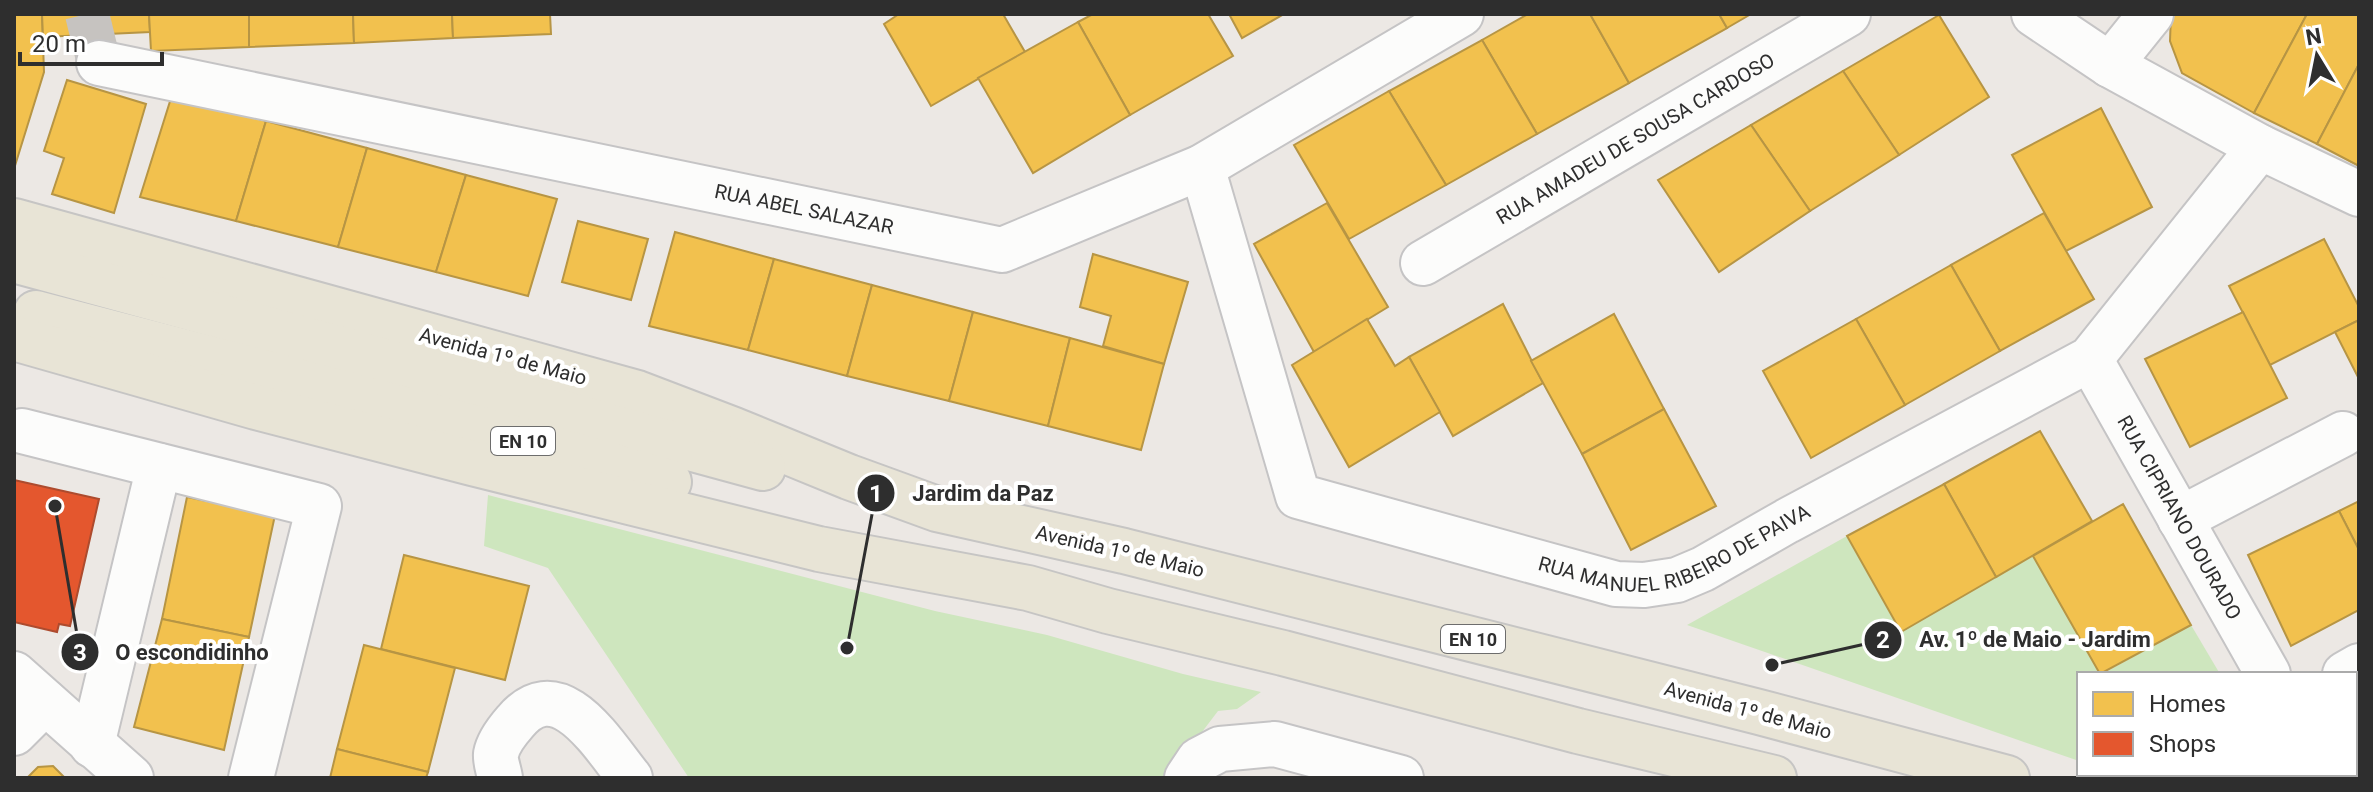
<svg xmlns="http://www.w3.org/2000/svg" width="2373" height="792" font-family="Roboto,sans-serif">
<style>
.green{fill:#cee6be}
.homes{fill:#f2c14e;stroke:#b79544;stroke-width:2}
.shops{fill:#e4572e;stroke:#ad4b2e;stroke-width:2}
.lines{fill:none;stroke-linecap:round;stroke-linejoin:round}
.minor-tunnel{stroke:#c6c3c0;stroke-width:44;stroke-dasharray:44 22;stroke-linecap:butt}
.minor-casing{stroke:#c5c4c5;stroke-width:48}
.primary-casing{stroke:#c6c5c4;stroke-width:48}
.minor{stroke:#fcfcfb;stroke-width:44}
.primary{stroke:#e8e4d6;stroke-width:44}
.labels{text-anchor:middle;dominant-baseline:central;stroke-width:8;stroke-linejoin:round;paint-order:stroke}
.shield{fill:#fff;stroke:#6d6d6d;stroke-width:2}
.shield-label{font-size:18px;font-weight:bold;fill:#2e2e2e}
.street-label{font-size:20px;fill:#2e2e2e;stroke:#fff}
.leader{fill:none;stroke:#2e2e2e;stroke-width:3}
.callout-dot{fill:#2e2e2e;stroke:#fff;stroke-width:3}
.mark-label{font-size:24px;text-anchor:middle;font-weight:bold;fill:#fff}
.callout-label{font-size:22px;text-anchor:middle;font-weight:bold;fill:#2e2e2e;stroke:#fff;stroke-width:8;stroke-linejoin:round;paint-order:stroke}
</style>
<rect width="100%" height="100%" fill="#ece8e4"/>
<!-- green -->
<g class="green">
<polygon points="488,495 935,611 1047,635 1183,674 1261,692 1237,709 1218,711 1167,778 689,778 548,568 484,546"/>
<polygon points="1847,536 1901,632 2033,556 2100,674 2079,674 2079,761 1687,625"/>
<polygon points="2191,625 2220,674 2102,674"/>
<polygon points="2359,713 2359,778 2127,778 2115,774 2355,774 2355,714"/>
</g>
<!-- homes -->
<g class="homes">
<polygon points="14,14 42,14 44,72 14,169"/>
<polygon points="42,14 149,14 150,32 43,37"/>
<polygon points="149,14 249,14 249,47 151,51"/>
<polygon points="249,14 353,14 354,43 249,47"/>
<polygon points="353,14 452,14 453,38 354,43"/>
<polygon points="452,14 550,14 551,34 453,38"/>
<polygon points="899,14 1003,14 1025,52 931,106 884,24"/>
<polygon points="1093,14 1208,14 1233,56 1130,115 1078,22"/>
<polygon points="1229,14 1284,14 1242,38"/>
<polygon points="1528,14 1590,14 1629,83 1537,134 1482,40"/>
<polygon points="1590,14 1719,14 1727,28 1629,83"/>
<polygon points="1719,14 1751,14 1727,28"/>
<polygon points="2171,14 2307,14 2254,113 2182,73 2170,41"/>
<polygon points="2307,14 2359,14 2359,64 2317,144 2254,113"/>
<polygon points="1939,15 1989,97 1899,155 1843,71"/>
<polygon points="1078,22 1130,115 1033,173 978,78"/>
<polygon points="1482,40 1537,134 1446,185 1389,91"/>
<polygon points="2359,64 2359,166 2317,144"/>
<polygon points="1843,71 1899,155 1810,211 1751,125"/>
<polygon points="67,80 146,104 114,213 52,194 64,158 44,151"/>
<polygon points="1389,91 1446,185 1349,239 1294,145"/>
<polygon points="172,95 266,121 236,221 140,197"/>
<polygon points="2101,108 2152,207 2066,251 2012,155"/>
<polygon points="266,121 367,148 338,247 236,221"/>
<polygon points="1751,125 1810,211 1719,272 1658,180"/>
<polygon points="367,148 466,175 436,272 338,247"/>
<polygon points="466,175 557,199 528,296 436,272"/>
<polygon points="1327,203 1388,307 1314,352 1254,244"/>
<polygon points="2044,213 2094,299 2000,351 1951,265"/>
<polygon points="578,221 648,239 631,300 562,282"/>
<polygon points="675,232 774,259 748,350 649,326"/>
<polygon points="2324,239 2359,307 2359,320 2270,365 2229,286"/>
<polygon points="1093,254 1188,282 1164,364 1103,346 1111,316 1080,307"/>
<polygon points="774,259 872,285 847,376 748,350"/>
<polygon points="1951,265 2000,351 1905,405 1856,319"/>
<polygon points="872,285 973,312 949,401 847,376"/>
<polygon points="1503,304 1543,383 1453,436 1409,357"/>
<polygon points="973,312 1070,338 1048,426 949,401"/>
<polygon points="2243,312 2287,398 2190,447 2145,359"/>
<polygon points="1614,314 1664,409 1582,454 1531,361"/>
<polygon points="1367,319 1395,366 1409,357 1440,412 1349,467 1292,365"/>
<polygon points="1856,319 1905,405 1811,458 1763,371"/>
<polygon points="2359,320 2359,379 2335,332"/>
<polygon points="1070,338 1164,364 1141,450 1048,426"/>
<polygon points="1664,409 1716,506 1631,550 1582,454"/>
<polygon points="2040,431 2092,521 1996,577 1944,484"/>
<polygon points="1944,484 1996,577 1901,632 1847,536"/>
<polygon points="187,497 275,515 249,637 162,619"/>
<polygon points="2359,501 2359,550 2339,511"/>
<polygon points="2123,504 2191,625 2100,674 2033,556"/>
<polygon points="2339,511 2359,550 2359,610 2291,646 2248,555"/>
<polygon points="404,555 529,586 505,680 381,649"/>
<polygon points="162,619 249,637 224,750 134,727"/>
<polygon points="364,645 455,668 428,772 337,749"/>
<polygon points="337,749 428,772 426,778 330,778"/>
<polygon points="53,766 65,778 27,778 38,767"/>
</g>
<!-- shops -->
<polygon class="shops" points="14,480 99,499 70,626 59,624 57,632 14,622"/>
<g class="lines">
<!-- minor-tunnel -->
<polyline class="minor-tunnel" points="87,14 99,63"/>
<defs>
<g id="minor">
<polyline points="2034,14 2110,65 2260,147 2359,194"/>
<path id="s1" d="M99,63L1002,250L1202,167L1461,14"/>
<polyline points="2110,65 2151,14"/>
<path id="s2" d="M1202,167L1298,496L1616,584L1644,585L1677,580L1703,569L1787,521L2090,359L2260,147"/>
<path id="s3" d="M1423,263L1848,14"/>
<path id="s4" d="M2090,359L2268,674"/>
<polyline points="22,431 319,506 251,778"/>
<polyline points="2180,519 2343,434"/>
<polyline points="14,674 131,778"/>
<polyline points="2345,674 2359,666"/>
<polyline points="14,733 45,702"/>
<polyline points="92,745 159,466"/>
<path d="M500,778C499,771 495,761 496,754C498,743 508,730 515,722C559,669 603,745 630,778"/>
<polyline points="1187,778 1199,760 1220,749 1275,744 1401,778"/>
</g>
<g id="primary">
<polyline points="14,221 637,393 734,430 849,477 937,509 1124,551 1759,712 2007,778"/>
<polyline points="14,260 414,369 612,427 763,468"/>
<polyline points="36,313 504,435 669,482"/>
<polyline points="14,338 256,407 472,463 819,549 1028,588 1108,611 1283,653 1578,731 1774,778"/>
</g>
</defs>
<!-- minor casing -->
<use href="#minor" class="minor-casing"/>
<!-- primary casing -->
<use href="#primary" class="primary-casing"/>
<!-- minor -->
<use href="#minor" class="minor"/>
<!-- primary -->
<use href="#primary" class="primary"/>
</g>
<g class="labels">
<!-- shield labels -->
<g class="shield">
<rect x="491" y="427" width="64" height="28" rx="6"/>
<rect x="1441" y="625" width="64" height="28" rx="6"/>
</g>
<g class="shield-label">
<text x="523" y="441">EN 10</text>
<text x="1473" y="639">EN 10</text>
</g>
<!-- street labels -->
<g class="street-label">
<text stroke="none"><textPath href="#s3" startOffset="246">RUA AMADEU DE SOUSA CARDOSO</textPath></text>
<text stroke="none"><textPath href="#s1" startOffset="720">RUA ABEL SALAZAR</textPath></text>
<text transform="translate(503 356) rotate(15)">Avenida 1º de Maio</text>
<text stroke="none"><textPath href="#s4" startOffset="182">RUA CIPRIANO DOURADO</textPath></text>
<text stroke="none"><textPath href="#s2" startOffset="738">RUA MANUEL RIBEIRO DE PAIVA</textPath></text>
<text transform="translate(1120 551) rotate(13)">Avenida 1º de Maio</text>
<text transform="translate(1748 710) rotate(15)">Avenida 1º de Maio</text>
</g>
</g>
<!-- callouts -->
<path class="leader" d="M847 648L876 493M1772 665L1883 640M55 506L80 652"/>
<g class="callout-dot">
<circle cx="847" cy="648" r="8"/>
<circle cx="1772" cy="665" r="8"/>
<circle cx="55" cy="506" r="8"/>
<circle cx="876" cy="493" r="20"/>
<circle cx="1883" cy="640" r="20"/>
<circle cx="80" cy="652" r="20"/>
</g>
<g class="mark-label">
<text x="876" y="502">1</text>
<text x="1883" y="648">2</text>
<text x="80" y="661">3</text>
</g>
<g class="callout-label">
<text x="983" y="501">Jardim da Paz</text>
<text x="2035" y="647">Av. 1º de Maio - Jardim</text>
<text x="192" y="660">O escondidinho</text>
</g>
<!-- border -->
<rect width="2373" height="792" fill="none" stroke="#2e2e2e" stroke-width="32"/>
<!-- legend -->
<rect x="2077" y="672" width="280" height="104" fill="#ffffff" stroke="#ababab" stroke-width="2"/>
<rect x="2093" y="692" width="40" height="24" fill="#f2c14e" stroke="#ababab" stroke-width="2"/>
<text x="2149" y="712" font-size="24" fill="#2e2e2e">Homes</text>
<rect x="2093" y="732" width="40" height="24" fill="#e4572e" stroke="#ababab" stroke-width="2"/>
<text x="2149" y="752" font-size="24" fill="#2e2e2e">Shops</text>
<!-- north arrow -->
<g transform="translate(2317 56) rotate(350)" stroke="#ffffff" stroke-width="6" paint-order="stroke">
<path d="M0-6L14 30L0 20L-14 30Z" fill="#2e2e2e"/>
<text y="-12" font-size="22" font-weight="bold" text-anchor="middle" fill="#2e2e2e">N</text>
</g>
<!-- scale -->
<path d="M20 52v12h142v-12" fill="none" stroke="#2e2e2e" stroke-width="4"/>
<text x="32" y="52" font-size="24" fill="#2e2e2e" stroke="#ffffff" stroke-width="6" paint-order="stroke">20 m</text>
</svg>
